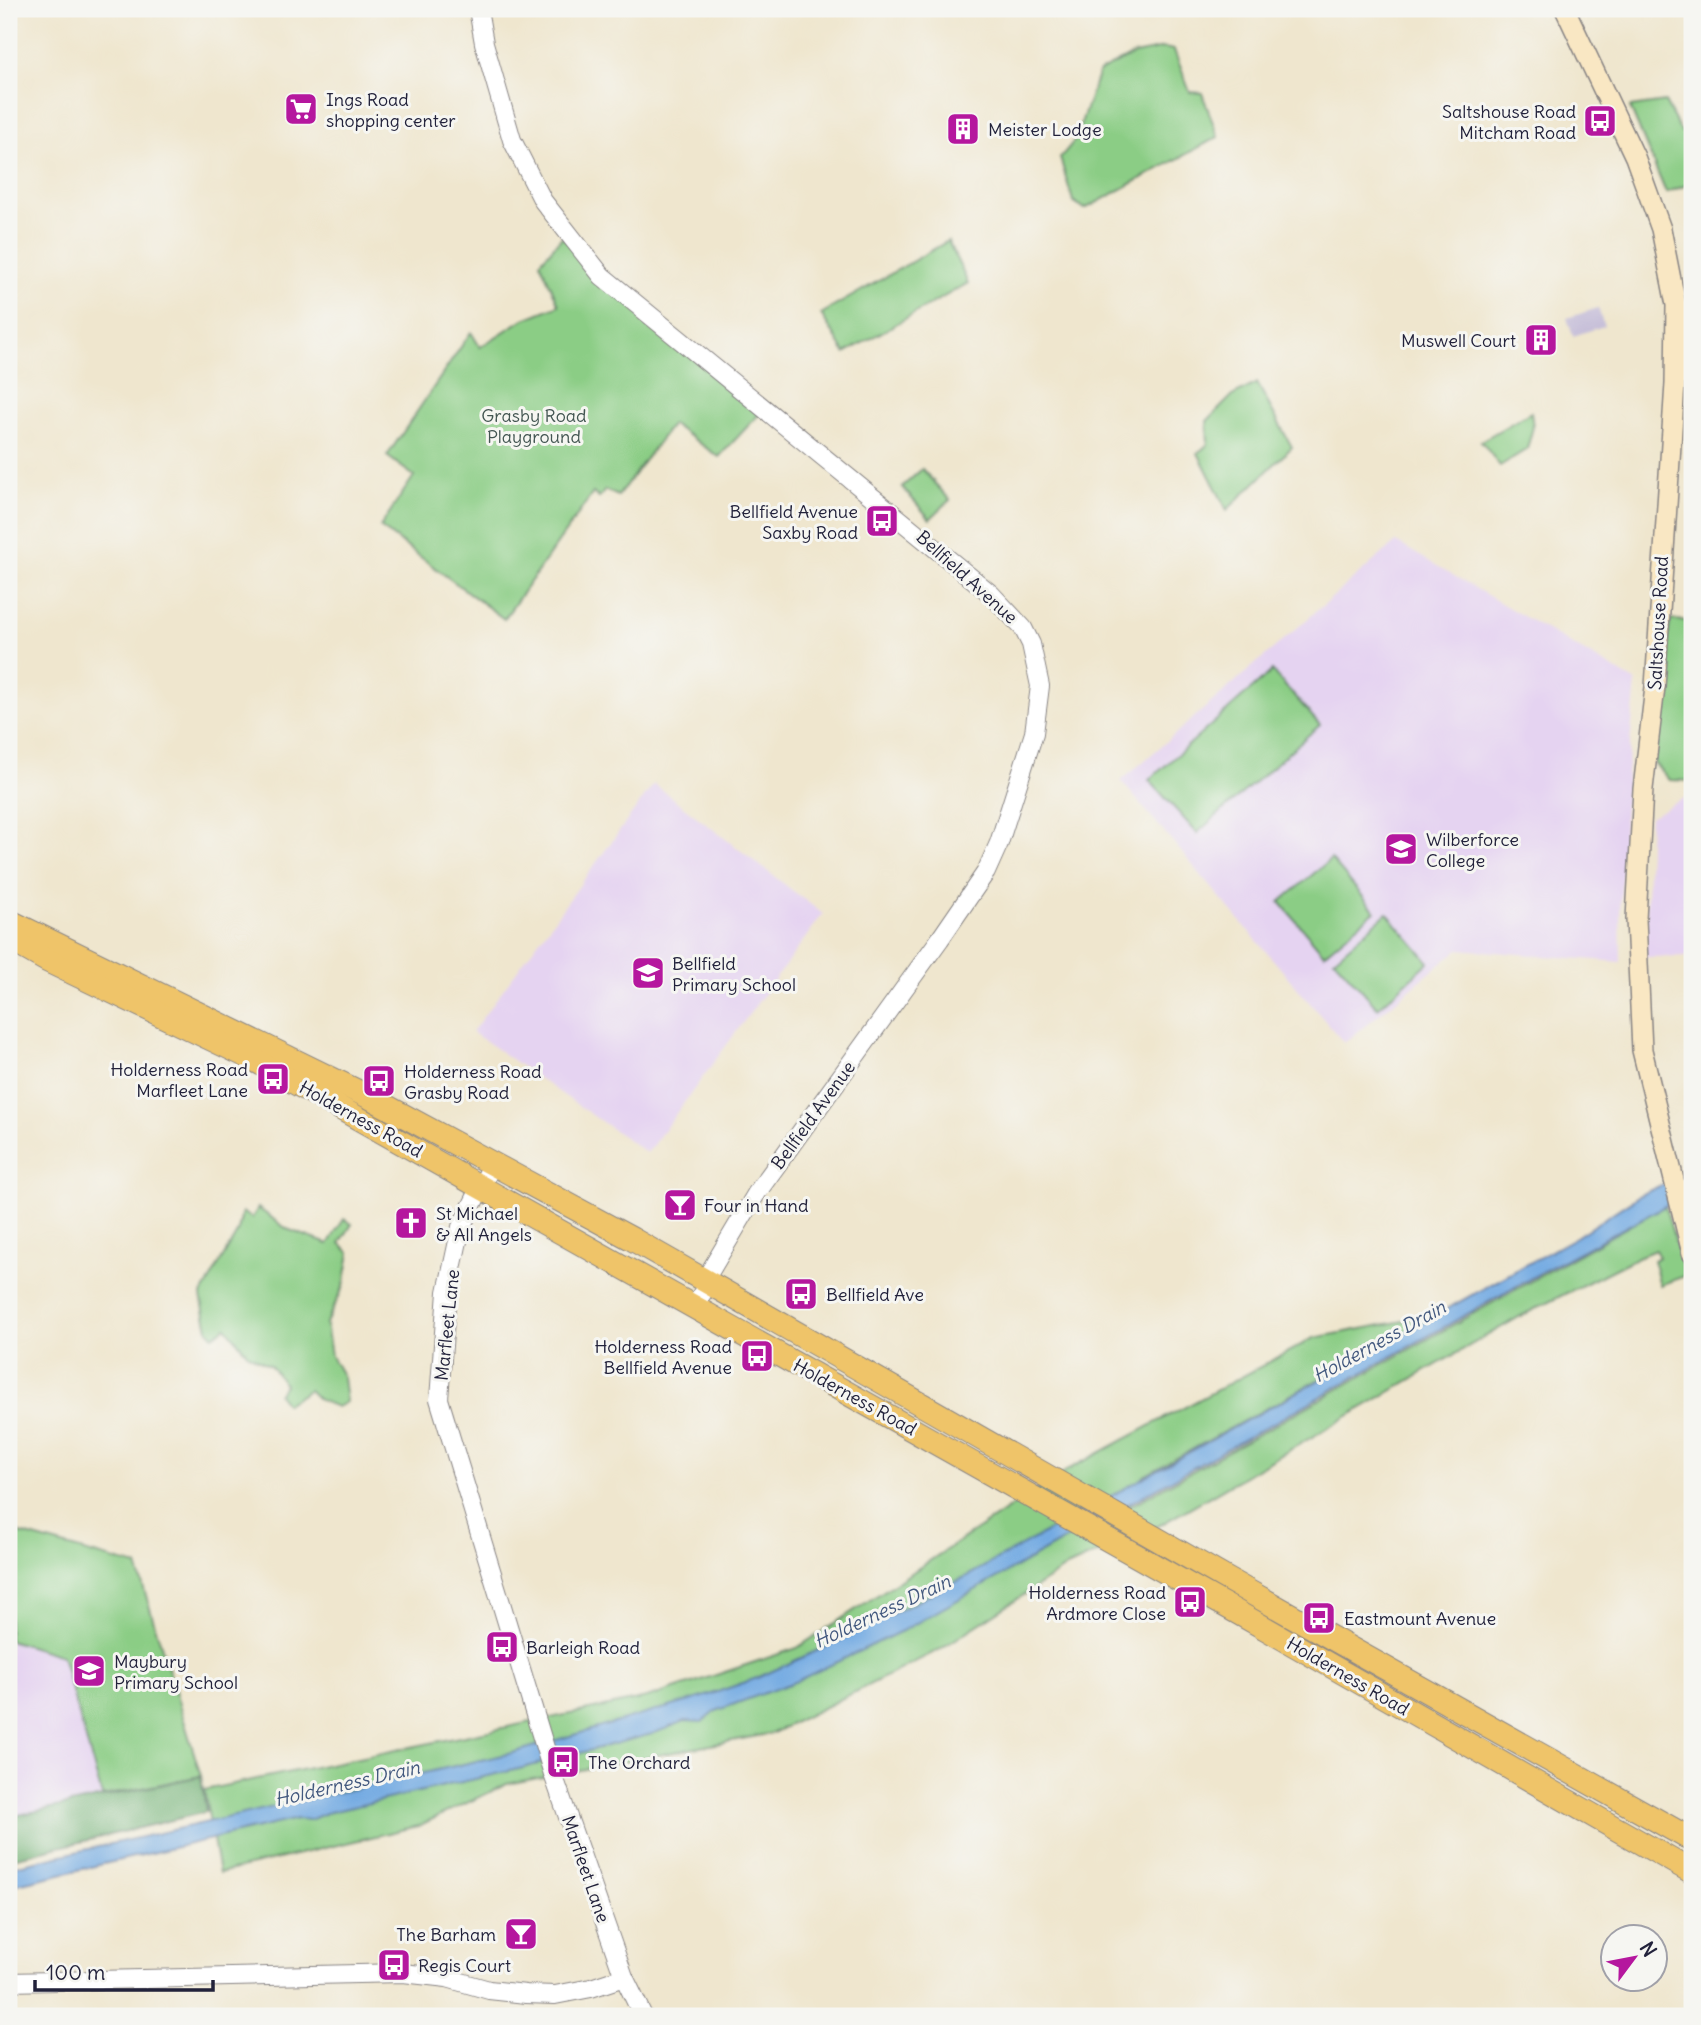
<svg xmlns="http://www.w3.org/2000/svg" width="1701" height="2025" font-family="Delius,sans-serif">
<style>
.built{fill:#e5d3f1}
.industrial{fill:#c7c0d9}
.green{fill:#8bcd85;stroke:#567860;stroke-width:2}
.forest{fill:#70b072;stroke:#496956;stroke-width:2}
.water{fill:#73aae2;stroke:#4a668e;stroke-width:2}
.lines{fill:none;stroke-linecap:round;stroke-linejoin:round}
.tertiary-casing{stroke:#888484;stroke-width:20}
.secondary-casing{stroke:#888484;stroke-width:22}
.trunk-casing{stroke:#888484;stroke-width:25}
.tertiary{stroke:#fff;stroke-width:18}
.secondary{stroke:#f9e7c3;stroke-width:19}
.trunk{stroke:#efc469;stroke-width:23}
.labels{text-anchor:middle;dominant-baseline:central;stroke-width:6;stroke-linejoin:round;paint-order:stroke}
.poi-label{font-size:18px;fill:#22223b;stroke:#f6f6f2;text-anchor:start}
.park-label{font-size:18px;fill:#425551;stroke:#f6f6f2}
.street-label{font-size:18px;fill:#22223b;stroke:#f6f6f2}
.water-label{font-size:19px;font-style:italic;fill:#42587e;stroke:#f6f6f2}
</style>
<rect width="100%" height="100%" fill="#f6f6f2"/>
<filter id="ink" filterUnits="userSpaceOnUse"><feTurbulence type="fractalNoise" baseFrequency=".0143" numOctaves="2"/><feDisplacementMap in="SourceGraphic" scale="14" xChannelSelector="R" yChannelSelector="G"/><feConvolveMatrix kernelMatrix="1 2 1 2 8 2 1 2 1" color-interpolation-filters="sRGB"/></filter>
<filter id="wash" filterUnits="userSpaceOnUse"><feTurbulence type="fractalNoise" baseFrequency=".00686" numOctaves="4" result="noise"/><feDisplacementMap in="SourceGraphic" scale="28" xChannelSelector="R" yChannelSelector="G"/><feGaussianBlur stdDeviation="1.57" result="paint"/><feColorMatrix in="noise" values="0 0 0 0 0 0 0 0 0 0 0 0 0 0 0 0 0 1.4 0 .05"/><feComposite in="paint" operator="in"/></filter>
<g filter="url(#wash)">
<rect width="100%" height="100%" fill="#efe6ce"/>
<!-- built -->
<g class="built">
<polygon points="1396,542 1636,682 1626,786 1620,913 1621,962 1459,949 1344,1043 1121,781"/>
<polygon points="654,784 823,914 647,1153 472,1032"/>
<polygon points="1684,798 1692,798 1692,956 1645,957 1650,817"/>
<polygon points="9,1530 137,1566 204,1790 9,1822"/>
</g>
<!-- industrial -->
<polygon class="industrial" points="1598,308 1604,326 1573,336 1567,318"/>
<!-- green -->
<g class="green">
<polygon points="1164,48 1174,50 1190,92 1202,93 1218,137 1085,209 1073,201 1060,158 1075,140 1099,72 1134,54"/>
<polygon points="1665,102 1681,132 1692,125 1692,183 1666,193 1630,107"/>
<polygon points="562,237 763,410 719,457 672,424 618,496 605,490 599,498 593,493 504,619 380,527 414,476 387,456 471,332 480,347 522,320 559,305 540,262"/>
<polygon points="948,241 968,283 845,353 821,314"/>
<polygon points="1257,383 1292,447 1227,510 1198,453 1208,444 1207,421 1232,396"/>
<polygon points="1531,412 1533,427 1527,449 1500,466 1481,441"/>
<polygon points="922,469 950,500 930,519 902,487"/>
<polygon points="1670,620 1692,621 1692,781 1669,780 1654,763"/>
<polygon points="1272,671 1320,725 1197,833 1149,780"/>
<polygon points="1331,859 1375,911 1324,954 1280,902"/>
<polygon points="1387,913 1429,962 1378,1008 1334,959"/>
<polygon points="1665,1206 1685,1276 1660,1285 1653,1260 1659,1257 1655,1250 1638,1257 1521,1316 1160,1525 1067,1567 939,1650 773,1733 507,1784 418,1826 219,1873 204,1790 647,1698 797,1648 1069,1469 1314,1338 1435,1315 1144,1476 1130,1506"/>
<polygon points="258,1208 287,1229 328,1244 344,1219 352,1224 340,1243 350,1253 344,1286 326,1323 331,1356 343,1377 346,1402 337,1407 319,1400 309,1390 286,1404 278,1394 285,1385 271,1366 248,1354 226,1327 213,1336 208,1329 201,1296 238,1231 242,1212 252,1218"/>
<polygon points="9,1530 137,1566 201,1776 102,1796 62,1656 9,1640"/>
</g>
<!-- forest -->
<polygon class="forest" points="201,1776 206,1812 9,1859 9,1817"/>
<!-- water -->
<polygon class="water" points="1692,1171 1692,1196 1665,1206 1553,1266 902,1631 797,1681 716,1711 702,1722 685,1721 652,1734 519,1769 326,1813 310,1820 297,1819 9,1886 9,1867 512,1753 703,1697 757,1678 834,1643 967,1576 1576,1237 1640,1195"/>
</g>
<g filter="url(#ink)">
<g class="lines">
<defs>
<g id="tertiary">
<polyline points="478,9 484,43 512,140 543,201 602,276 991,594 1023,628 1031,644 1040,686 1034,733 999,843 986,872 940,939 756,1194 709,1273 705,1289 694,1306"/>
<polyline points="492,1165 461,1227 447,1292 439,1399 553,1774 624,1977 643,2016"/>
<polyline points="9,1982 403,1973 447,1978 489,1990 526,1994 555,1995 591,1988 624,1977"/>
</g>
<polyline id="secondary" points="1565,9 1635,157 1661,229 1676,305 1675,384 1655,687 1643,789 1636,919 1642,1050 1692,1253"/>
<g id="trunk">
<polyline points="9,921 371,1098 632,1239 1248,1591 1692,1840"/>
<polyline points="9,939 46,960 251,1058 1235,1611 1692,1872"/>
</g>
</defs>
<!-- tertiary casing -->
<use href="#tertiary" class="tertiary-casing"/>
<!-- secondary casing -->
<use href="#secondary" class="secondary-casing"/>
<!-- trunk casing -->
<use href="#trunk" class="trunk-casing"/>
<!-- tertiary -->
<use href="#tertiary" class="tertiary"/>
<!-- secondary -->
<use href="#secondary" class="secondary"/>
<!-- trunk -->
<use href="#trunk" class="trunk"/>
</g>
</g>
<!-- icons -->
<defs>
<symbol id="supermarket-square" viewBox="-11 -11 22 22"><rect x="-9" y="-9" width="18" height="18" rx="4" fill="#b5179e" stroke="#f6f6f2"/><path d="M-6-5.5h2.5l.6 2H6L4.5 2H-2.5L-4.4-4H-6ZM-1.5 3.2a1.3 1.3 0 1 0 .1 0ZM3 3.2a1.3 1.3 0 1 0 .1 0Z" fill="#fff"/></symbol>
<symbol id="bus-square" viewBox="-11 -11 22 22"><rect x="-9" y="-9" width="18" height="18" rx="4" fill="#b5179e" stroke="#f6f6f2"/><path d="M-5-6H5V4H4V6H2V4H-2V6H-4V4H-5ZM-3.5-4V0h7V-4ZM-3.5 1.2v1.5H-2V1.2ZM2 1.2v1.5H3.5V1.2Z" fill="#fff"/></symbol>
<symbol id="building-square" viewBox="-11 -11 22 22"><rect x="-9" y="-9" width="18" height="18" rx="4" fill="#b5179e" stroke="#f6f6f2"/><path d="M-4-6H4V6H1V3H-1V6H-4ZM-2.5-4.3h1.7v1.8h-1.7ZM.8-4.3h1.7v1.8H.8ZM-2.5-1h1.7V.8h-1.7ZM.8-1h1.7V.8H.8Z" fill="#fff"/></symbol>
<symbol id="university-square" viewBox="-11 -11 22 22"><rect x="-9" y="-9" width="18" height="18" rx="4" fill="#b5179e" stroke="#f6f6f2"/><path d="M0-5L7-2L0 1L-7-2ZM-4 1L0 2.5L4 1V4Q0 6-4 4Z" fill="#fff"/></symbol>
<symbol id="school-square" viewBox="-11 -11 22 22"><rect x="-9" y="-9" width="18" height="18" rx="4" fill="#b5179e" stroke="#f6f6f2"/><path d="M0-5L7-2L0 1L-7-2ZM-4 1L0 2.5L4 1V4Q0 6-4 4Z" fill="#fff"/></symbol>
<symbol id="bar-square" viewBox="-11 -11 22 22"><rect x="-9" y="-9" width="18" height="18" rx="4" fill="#b5179e" stroke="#f6f6f2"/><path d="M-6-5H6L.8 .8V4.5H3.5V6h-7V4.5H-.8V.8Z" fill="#fff"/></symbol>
<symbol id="church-square" viewBox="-11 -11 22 22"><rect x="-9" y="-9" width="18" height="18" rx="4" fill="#b5179e" stroke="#f6f6f2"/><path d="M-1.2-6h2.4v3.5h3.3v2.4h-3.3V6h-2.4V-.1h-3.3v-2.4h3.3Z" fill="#fff"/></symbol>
</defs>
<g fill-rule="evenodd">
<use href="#supermarket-square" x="282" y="90" width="38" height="38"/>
<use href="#bus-square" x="1581" y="102" width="38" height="38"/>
<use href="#building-square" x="944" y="110" width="38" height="38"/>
<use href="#building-square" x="1522" y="321" width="38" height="38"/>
<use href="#bus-square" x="863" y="502" width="38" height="38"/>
<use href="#university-square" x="1382" y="830" width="38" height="38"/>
<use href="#school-square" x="629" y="954" width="38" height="38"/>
<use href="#bus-square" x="254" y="1060" width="38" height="38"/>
<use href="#bus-square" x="360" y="1062" width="38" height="38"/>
<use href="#bar-square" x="661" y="1186" width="38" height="38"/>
<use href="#church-square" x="392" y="1204" width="38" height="38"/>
<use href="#bus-square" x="782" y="1275" width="38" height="38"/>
<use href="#bus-square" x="738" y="1337" width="38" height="38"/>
<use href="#bus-square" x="1171" y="1583" width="38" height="38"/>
<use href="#bus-square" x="1300" y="1599" width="38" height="38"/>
<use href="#bus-square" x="483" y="1628" width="38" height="38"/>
<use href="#school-square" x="70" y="1652" width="38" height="38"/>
<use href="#bus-square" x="544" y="1743" width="38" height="38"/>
<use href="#bar-square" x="502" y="1915" width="38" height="38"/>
<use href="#bus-square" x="375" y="1946" width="38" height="38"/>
</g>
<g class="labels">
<!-- poi labels -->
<g class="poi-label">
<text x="326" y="99">Ings Road<tspan x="326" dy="21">shopping center</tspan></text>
<text x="1576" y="111" text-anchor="end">Saltshouse Road<tspan x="1576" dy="21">Mitcham Road</tspan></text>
<text x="988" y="129">Meister Lodge</text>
<text x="1516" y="340" text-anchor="end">Muswell Court</text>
<text x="858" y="511" text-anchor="end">Bellfield Avenue<tspan x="858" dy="21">Saxby Road</tspan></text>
<text x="1426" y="839">Wilberforce<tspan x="1426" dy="21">College</tspan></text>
<text x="672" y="963">Bellfield<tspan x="672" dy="21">Primary School</tspan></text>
<text x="248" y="1069" text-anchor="end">Holderness Road<tspan x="248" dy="21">Marfleet Lane</tspan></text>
<text x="404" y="1071">Holderness Road<tspan x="404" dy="21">Grasby Road</tspan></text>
<text x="704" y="1205">Four in Hand</text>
<text x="436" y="1213">St Michael<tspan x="436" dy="21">&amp; All Angels</tspan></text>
<text x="826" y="1294">Bellfield Ave</text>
<text x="732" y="1346" text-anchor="end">Holderness Road<tspan x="732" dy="21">Bellfield Avenue</tspan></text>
<text x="1166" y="1592" text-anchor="end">Holderness Road<tspan x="1166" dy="21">Ardmore Close</tspan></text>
<text x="1344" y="1618">Eastmount Avenue</text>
<text x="526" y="1647">Barleigh Road</text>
<text x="114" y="1661">Maybury<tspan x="114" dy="21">Primary School</tspan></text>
<text x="588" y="1762">The Orchard</text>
<text x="496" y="1934" text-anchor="end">The Barham</text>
<text x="418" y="1965">Regis Court</text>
</g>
<!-- park labels -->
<g class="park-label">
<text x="534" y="415">Grasby Road<tspan x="534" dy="21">Playground</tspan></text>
</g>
<!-- street labels -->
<g class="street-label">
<text transform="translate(967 577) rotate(42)">Bellfield Avenue</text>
<text transform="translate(1658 623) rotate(-87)">Saltshouse Road</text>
<text transform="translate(813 1115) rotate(-54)">Bellfield Avenue</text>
<text transform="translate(361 1119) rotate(29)">Holderness Road</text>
<text transform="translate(447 1325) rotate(-84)">Marfleet Lane</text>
<text transform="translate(855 1397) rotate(29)">Holderness Road</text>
<text transform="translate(1348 1676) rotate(30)">Holderness Road</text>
<text transform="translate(586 1869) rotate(71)">Marfleet Lane</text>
</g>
<!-- water labels -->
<g class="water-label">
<text transform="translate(1379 1341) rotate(-29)">Holderness Drain</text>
<text transform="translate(882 1611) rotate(-25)">Holderness Drain</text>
<text transform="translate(347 1783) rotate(-13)">Holderness Drain</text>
</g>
</g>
<!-- margin -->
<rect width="1701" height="2025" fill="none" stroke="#f6f6f2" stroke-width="35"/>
<!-- north arrow -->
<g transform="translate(1634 1958) rotate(58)"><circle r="33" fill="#f6f6f2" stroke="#a1a1a9" stroke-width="2"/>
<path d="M0-5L12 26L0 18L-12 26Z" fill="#b5179e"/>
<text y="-10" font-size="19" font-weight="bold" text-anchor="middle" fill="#22223b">N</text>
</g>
<!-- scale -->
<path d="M35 1980v10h178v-10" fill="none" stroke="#22223b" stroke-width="3.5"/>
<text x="46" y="1980" font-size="21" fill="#22223b" stroke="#f6f6f2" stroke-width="5" paint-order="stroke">100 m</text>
</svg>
